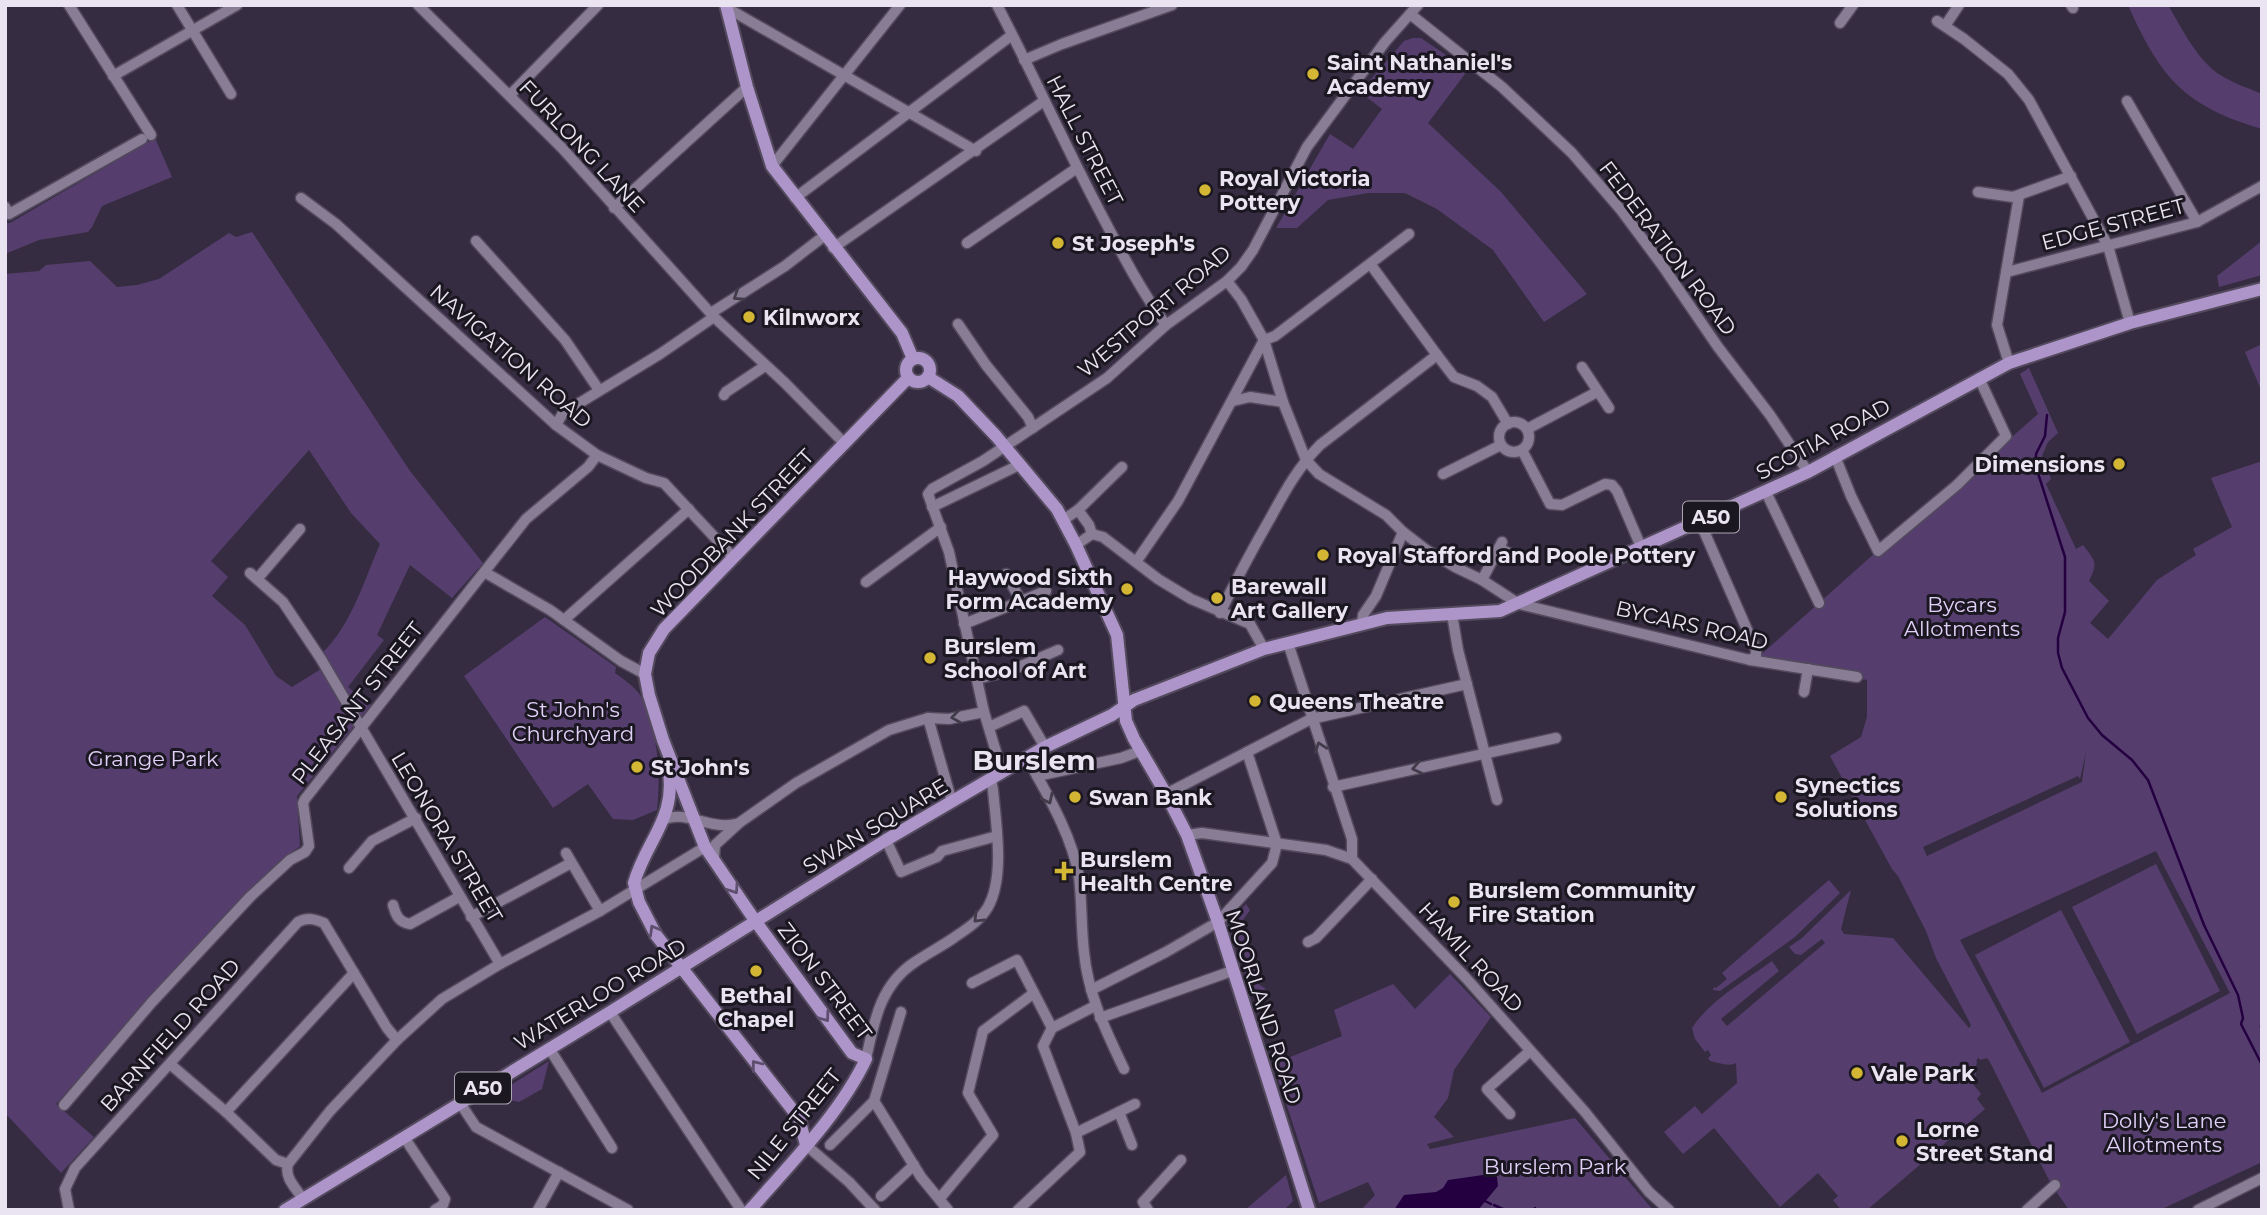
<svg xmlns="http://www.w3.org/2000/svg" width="2267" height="1215" font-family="Montserrat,sans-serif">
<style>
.green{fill:#553e6d;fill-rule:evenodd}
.water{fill:#250041}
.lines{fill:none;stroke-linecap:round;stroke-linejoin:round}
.stream{stroke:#250041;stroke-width:2.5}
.minor-casing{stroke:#534a5d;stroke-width:13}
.major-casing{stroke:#534a5d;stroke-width:16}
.minor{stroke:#887d95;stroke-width:10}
.major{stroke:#ad94c9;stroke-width:12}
.oneway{stroke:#413b4a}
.oneway2{stroke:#5d4f6d}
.poi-dot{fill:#d4b635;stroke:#1b1721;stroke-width:2.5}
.labels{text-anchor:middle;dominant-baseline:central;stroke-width:6;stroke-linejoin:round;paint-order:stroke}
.shield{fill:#1b1721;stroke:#aca6b3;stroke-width:2}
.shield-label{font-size:19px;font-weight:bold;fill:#eae4f2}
.poi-label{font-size:21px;font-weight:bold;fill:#eae4f2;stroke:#1b1721;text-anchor:start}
.street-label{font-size:21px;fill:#eae4f2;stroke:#1b1721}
.park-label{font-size:21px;fill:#e1d0f8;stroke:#1b1721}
.district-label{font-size:28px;font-weight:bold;fill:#eae4f2;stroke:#1b1721}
</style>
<rect width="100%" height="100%" fill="#362c41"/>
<!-- green -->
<g class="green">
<path d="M2128,5H2168C2181,27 2193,52 2212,69C2226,81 2246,87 2262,94V129C2184,106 2160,77 2128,5Z"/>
<polygon points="1413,38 1421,38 1468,70 1428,123 1501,192 1587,294 1544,322 1493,250 1437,209 1405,193 1368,193 1328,200 1297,228 1276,228 1330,134 1353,149 1382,109 1360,92 1404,41"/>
<polygon points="155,138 172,177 102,206 92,227 88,232 39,240 5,254 5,223 10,223"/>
<path d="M252,232L410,471L483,563L452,598L410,565L377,635L384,640L348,687L371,705L297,796L300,846L280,861L227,912L56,1104L94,1137L61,1173L5,1113V274L39,271L46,265L90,261L117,287L137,285L159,279L229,233L236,237ZM309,450L351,513L380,544C363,583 349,633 315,659L321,669L292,687L276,676L245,625L212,596L228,577L211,561Z"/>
<polygon points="2262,241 2262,275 2219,287 2217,276"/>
<polygon points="2260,345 2262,349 2262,392 2245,352"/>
<path d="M2029,368L2058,433L2048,442L2042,456L2051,479L2046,484L2076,549L2083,545C2096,562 2098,562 2089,581L2109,601L2090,623L2108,639L2157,580L2196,555L2193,549L2232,527L2211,478L2262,461V1024L2259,1026L2262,1033V1162L2160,1210H2069L2051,1184L1990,1062L1987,1058L1980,1060L1979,1058L1977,1059L1975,1082L1973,1084L1981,1094L1977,1099L1985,1109L1867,1210H1850L1848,1208L1841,1210L1833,1200L1838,1196L1818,1173L1780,1207L1714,1128L1683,1154L1664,1132L1695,1106L1702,1114L1737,1083L1736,1063C1729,1067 1719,1063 1710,1061L1708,1058L1711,1055L1708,1050L1705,1052L1695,1039L1692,1028C1710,1000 1745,981 1772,961L1779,971L1721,1019L1727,1026L1825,943L1822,939L1801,955L1795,954L1789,947L1802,938L1851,890L1841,929L1844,934L1893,938L1969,1028L1971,1025L1936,958L1926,931L1898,876L1892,869L1830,756L1861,737L1867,717V680L1750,660L1764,652L2006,436H2013L2038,414L2020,374ZM2086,752L2082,782L1927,856L1923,847L2078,776L2080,779ZM2156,851L2230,993L2042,1093L1960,940Z"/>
<path d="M545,617L616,667L615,673C623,679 635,687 640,695C658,730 661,773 657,810L633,820L613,819L588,784L553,808L464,676Z"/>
<polygon points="2156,864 2220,991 2137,1034 2072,907"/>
<polygon points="1829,880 1840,893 1795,937 1720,991 1713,990 1714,987 1716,988 1727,979 1722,973"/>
<polygon points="1246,904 1250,910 1240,924 1240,930 1249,934 1252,955 1257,962 1261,975 1257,983 1266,989 1251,996 1243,969 1247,962 1243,949 1235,946 1228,924"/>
<polygon points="2061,910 2130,1042 2044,1088 1975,955"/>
<polygon points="1450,974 1491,1017 1454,1070 1448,1098 1434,1117 1454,1137 1427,1144 1430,1149 1575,1118 1653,1210 1361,1210 1375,1195 1368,1182 1319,1203 1273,1064 1342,1036 1334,1010 1393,984 1415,1009"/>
<polygon points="549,1061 542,1089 519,1102 493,1096"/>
<polygon points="1286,1175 1293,1201 1284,1210 1245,1210"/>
</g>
<!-- water -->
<polygon class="water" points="1490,1174 1497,1177 1498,1186 1478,1210 1439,1210 1433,1208 1394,1210 1404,1195 1436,1192 1443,1188 1448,1180"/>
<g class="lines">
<!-- stream -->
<g class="stream">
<polyline points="2047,415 2045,436 2036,454 2036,467 2065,557 2065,612 2058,638 2058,653 2062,668 2088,718 2102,735 2132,760 2148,780 2204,925 2238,995 2243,1018 2241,1024 2262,1065"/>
<polyline points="1485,1201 1491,1204"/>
<polyline points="1494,1205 1505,1210"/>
<polyline points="1534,1210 1535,1208"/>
</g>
<defs>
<g id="minor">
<polyline points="69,5 151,135"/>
<polyline points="177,5 231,94"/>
<polyline points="418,5 562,148 714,317 785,383 844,443"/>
<path d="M997,5C1032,72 1063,141 1098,208C1119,248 1139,288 1166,325"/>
<polyline points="2071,5 2073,8"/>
<polyline points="727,8 976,151"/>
<polyline points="1410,14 1502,87 1572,153 1621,210 1662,265 1718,347 1770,415 1808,472"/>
<polyline points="1937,21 1964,39 2008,74 2029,100 2108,246 2130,323"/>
<polyline points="1840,23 1853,5"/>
<polyline points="1945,26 1959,5"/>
<polyline points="1024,60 1062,44 1172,5"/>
<polyline points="113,76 237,5"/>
<polyline points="510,95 598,5"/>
<polyline points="2127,101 2197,222"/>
<polyline points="772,166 900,5"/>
<polyline points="1978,192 2013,197 2071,176"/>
<polyline points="301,198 336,224 556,425 597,455 646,478 664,483 733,557"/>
<polyline points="795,198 1012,35"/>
<polyline points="5,207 9,214 142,139"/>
<polyline points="614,208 747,87"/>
<polyline points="476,241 565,340 599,390"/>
<polyline points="967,243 1077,168"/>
<polyline points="833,248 1044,101"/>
<polyline points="2007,272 2197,222 2262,186"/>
<polyline points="1227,281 1241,299 1264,340 1283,402 1306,460 1319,474 1386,515 1403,532 1425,549 1455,567 1482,580 1519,604 1750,660 1857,677"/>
<polyline points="711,313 785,266 824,236"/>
<polyline points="958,324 986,365 1028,417 1033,428"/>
<polyline points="1264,340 1275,336 1409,234"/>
<polyline points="1437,355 1454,377 1477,386 1492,397 1508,424"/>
<polyline points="2009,363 1997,325 2019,196"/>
<polyline points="1582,367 1609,408"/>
<polyline points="724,395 726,392 765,366"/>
<polyline points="1233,401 1250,397 1283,402"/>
<circle cx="1514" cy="437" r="15"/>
<polyline points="556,425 563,413 660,354 714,317"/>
<polyline points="1527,429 1597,392"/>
<polyline points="1522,450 1550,504 1562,505 1605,484 1612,485 1617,491 1642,549"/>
<polyline points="1835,456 1851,496 1878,551 1957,485 2006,436 1979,378"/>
<polyline points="1443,474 1501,445"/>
<polyline points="1766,492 1819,603"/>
<polyline points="932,507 1019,465"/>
<polyline points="1078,510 1089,525 1092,534"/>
<polyline points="1063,520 1078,510 1122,467"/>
<polyline points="1700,522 1756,650 1756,656 1750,660"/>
<polyline points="1076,545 1092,534 1103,537 1158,579 1191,599 1250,624 1264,649"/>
<polyline points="1499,548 1514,556"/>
<polyline points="1136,562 1178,501 1264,340"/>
<polyline points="250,573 283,602 321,659 500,964"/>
<polyline points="486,573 550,610 621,661 645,674"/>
<polyline points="1006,574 1021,601"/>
<polyline points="258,578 300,529"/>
<polyline points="1482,580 1502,542"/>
<polyline points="866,582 941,527"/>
<path d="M1220,613C1236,580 1253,548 1271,517C1285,491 1299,466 1320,445L1437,355L1371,265"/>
<polyline points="1452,614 1458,650 1497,800"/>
<polyline points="564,620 689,509"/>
<polyline points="964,624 1046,591"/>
<polyline points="1362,624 1363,615 1376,596 1403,532"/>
<polyline points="1288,643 1352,839 1352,859"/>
<polyline points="977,679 1012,670 1058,650"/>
<polyline points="1804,692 1808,669"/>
<polyline points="928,718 952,802"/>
<polyline points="989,727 1024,711 1045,747"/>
<path d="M1027,758C1047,794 1072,835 1079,877C1082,901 1081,927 1084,952C1088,995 1106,1031 1124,1069"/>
<polyline points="1005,770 997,755 984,712 949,552 928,494 932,489 983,461 1107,378 1166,325 1227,281 1241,267 1253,250 1307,147 1385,42 1418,5"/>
<polyline points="1037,776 1121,758 1140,751"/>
<polyline points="1333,787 1556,738"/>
<polyline points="1166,794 1311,719 1467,684"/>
<path d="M665,819C685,810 710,830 735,824"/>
<polyline points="1187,835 1202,833 1326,850 1352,859 1466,978 1585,1112 1649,1192 1669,1210"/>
<polyline points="886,840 901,872 937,857 942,851 997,836"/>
<polyline points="566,853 600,911"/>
<polyline points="714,859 715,845 739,823 796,783 889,730 928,718 949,719 984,712"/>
<polyline points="349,868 372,841 416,818"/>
<path d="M393,905C396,915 398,922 410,924L459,897"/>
<polyline points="471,917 571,863"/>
<polyline points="1308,942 1316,938 1372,879"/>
<polyline points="972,983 1017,960 1052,1028"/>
<polyline points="1091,990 1166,952 1218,922 1272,863 1277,844 1247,752"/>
<polyline points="610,1012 741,1210"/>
<polyline points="1100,1018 1232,971"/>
<polyline points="549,1048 612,1148"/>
<path d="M866,1059C874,1022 880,985 915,962C927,954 940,947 952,939C965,930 980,921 988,907C1005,877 996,824 993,790L991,779"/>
<polyline points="170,1064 226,1112 276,1160 288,1164"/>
<polyline points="874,1101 921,1177 948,1210"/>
<polyline points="460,1103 476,1127 628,1210"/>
<polyline points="64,1105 152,1002 250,897 290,860 305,852 309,846 303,803 305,799 526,519 588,467 597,455"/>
<polyline points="226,1112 354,973"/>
<polyline points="1119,1112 1132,1145"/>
<polyline points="1510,1114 1487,1089 1530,1051"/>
<polyline points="1076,1133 1135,1104"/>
<polyline points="404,1137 445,1199 443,1205 435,1210"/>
<polyline points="806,1145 849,1182 875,1210"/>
<polyline points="830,1145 874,1101 901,1012"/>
<polyline points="881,1196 914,1165"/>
<polyline points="940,1198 993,1135 968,1093 983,1031 1034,993"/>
<path d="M303,1199C296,1188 284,1178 288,1164L330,1111L397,1040L442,999L500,964L600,911L705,847"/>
<path d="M69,1210L65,1189L75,1168L298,922C308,917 314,919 324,923L387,1028L397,1040"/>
<polyline points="538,1210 559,1172"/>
<polyline points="1018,1210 1080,1152 1076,1133 1043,1046 1052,1028 1095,1006"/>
<polyline points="1148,1210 1143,1202 1181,1160"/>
<polyline points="2027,1210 2055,1185"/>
<polyline points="2198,1210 2262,1178"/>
</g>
<g id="major">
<polyline points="726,5 747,87 772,166 902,333 913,359"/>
<circle cx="918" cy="370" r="12"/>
<polyline points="928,377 958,396 996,436 1057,509 1076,545 1117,635 1126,721 1134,739 1166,794 1187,835 1218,922 1309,1210"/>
<path d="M668,765C678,818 647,838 634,883L639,902L656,935L799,1118L806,1145"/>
<polyline points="285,1210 610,1012 886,840 1045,747 1112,715 1134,700 1264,649 1387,618 1500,611 1808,472 2009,363 2130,323 2262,289"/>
<path d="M750,1210C790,1164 840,1114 866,1059L852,1053L756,922L705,847L663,740L649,695L645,674L649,653L664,629L908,378"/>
</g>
</defs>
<!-- minor casing -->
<use href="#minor" class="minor-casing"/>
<!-- major casing -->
<use href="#major" class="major-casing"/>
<!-- minor -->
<use href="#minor" class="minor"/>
<!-- major -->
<use href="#major" class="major"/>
</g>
<!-- one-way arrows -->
<defs><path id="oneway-chevron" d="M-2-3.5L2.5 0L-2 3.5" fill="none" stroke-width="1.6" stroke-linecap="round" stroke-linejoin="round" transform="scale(1.75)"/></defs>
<g class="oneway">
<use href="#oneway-chevron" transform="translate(738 296) rotate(147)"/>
<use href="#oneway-chevron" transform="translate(956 717) rotate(172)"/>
<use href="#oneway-chevron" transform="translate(1320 747) rotate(-109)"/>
<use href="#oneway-chevron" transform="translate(1417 768) rotate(168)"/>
<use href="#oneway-chevron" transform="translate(1048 799) rotate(64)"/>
<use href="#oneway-chevron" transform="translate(978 918) rotate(135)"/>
</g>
<g class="oneway2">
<use href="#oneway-chevron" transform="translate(734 889) rotate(56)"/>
<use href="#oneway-chevron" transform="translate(654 930) rotate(-120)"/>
<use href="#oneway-chevron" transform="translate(825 1017) rotate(54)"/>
<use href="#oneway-chevron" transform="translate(756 1065) rotate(-128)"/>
</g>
<!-- markers -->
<g class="poi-dot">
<circle cx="1313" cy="74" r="7"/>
<circle cx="1205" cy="190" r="7"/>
<circle cx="1058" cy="243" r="7"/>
<circle cx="749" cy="317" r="7"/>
<circle cx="2119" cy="464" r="7"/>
<circle cx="1323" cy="555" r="7"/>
<circle cx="1127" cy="589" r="7"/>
<circle cx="1217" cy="598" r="7"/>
<circle cx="930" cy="658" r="7"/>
<circle cx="1255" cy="701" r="7"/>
<circle cx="637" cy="767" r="7"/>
<circle cx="1075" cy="797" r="7"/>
<circle cx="1781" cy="797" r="7"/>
<path d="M1060.5 860.5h7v7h7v7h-7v7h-7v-7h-7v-7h7z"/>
<circle cx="1454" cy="902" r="7"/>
<circle cx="756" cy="971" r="7"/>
<circle cx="1857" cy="1073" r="7"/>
<circle cx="1902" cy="1141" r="7"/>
</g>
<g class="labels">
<!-- shield labels -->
<g class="shield">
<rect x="1683" y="501.5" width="56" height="31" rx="5"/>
<rect x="455" y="1072.5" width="56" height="31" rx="5"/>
</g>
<g class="shield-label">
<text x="1711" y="517">A50</text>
<text x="483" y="1088">A50</text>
</g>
<!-- poi labels -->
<g class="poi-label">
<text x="1327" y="62">Saint Nathaniel's<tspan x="1327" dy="24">Academy</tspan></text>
<text x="1219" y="178">Royal Victoria<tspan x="1219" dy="24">Pottery</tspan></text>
<text x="1072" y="243">St Joseph's</text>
<text x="763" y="317">Kilnworx</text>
<text x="2105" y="464" text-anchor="end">Dimensions</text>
<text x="1337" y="555">Royal Stafford and Poole Pottery</text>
<text x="1113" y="577" text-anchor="end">Haywood Sixth<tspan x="1113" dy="24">Form Academy</tspan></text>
<text x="1231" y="586">Barewall<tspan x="1231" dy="24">Art Gallery</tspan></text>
<text x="944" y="646">Burslem<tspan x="944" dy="24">School of Art</tspan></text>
<text x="1269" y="701">Queens Theatre</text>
<text x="651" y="767">St John's</text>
<text x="1795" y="785">Synectics<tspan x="1795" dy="24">Solutions</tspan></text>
<text x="1089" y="797">Swan Bank</text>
<text x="1080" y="859">Burslem<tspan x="1080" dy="24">Health Centre</tspan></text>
<text x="1468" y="890">Burslem Community<tspan x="1468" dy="24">Fire Station</tspan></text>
<text x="756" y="995" text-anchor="middle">Bethal<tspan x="756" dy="24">Chapel</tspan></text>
<text x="1871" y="1073">Vale Park</text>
<text x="1916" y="1129">Lorne<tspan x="1916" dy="24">Street Stand</tspan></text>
</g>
<!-- street labels -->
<g class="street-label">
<text transform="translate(1085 140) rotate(63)">HALL STREET</text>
<text transform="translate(582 146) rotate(47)">FURLONG LANE</text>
<text transform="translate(2113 224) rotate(-15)">EDGE STREET</text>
<text transform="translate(1668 248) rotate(53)">FEDERATION ROAD</text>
<text transform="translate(1154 311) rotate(-40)">WESTPORT ROAD</text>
<text transform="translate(511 356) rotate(41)">NAVIGATION ROAD</text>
<text transform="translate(1823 439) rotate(-28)">SCOTIA ROAD</text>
<text transform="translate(732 533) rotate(-46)">WOODBANK STREET</text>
<text transform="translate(1692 625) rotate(13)">BYCARS ROAD</text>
<text transform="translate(357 703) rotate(-52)">PLEASANT STREET</text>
<text transform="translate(875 826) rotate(-31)">SWAN SQUARE</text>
<text transform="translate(447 837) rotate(59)">LEONORA STREET</text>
<text transform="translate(1471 957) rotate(47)">HAMIL ROAD</text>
<text transform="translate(825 981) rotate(53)">ZION STREET</text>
<text transform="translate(600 994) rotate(-31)">WATERLOO ROAD</text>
<text transform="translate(1264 1007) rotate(72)">MOORLAND ROAD</text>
<text transform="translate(170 1035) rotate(-48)">BARNFIELD ROAD</text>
<text transform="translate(794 1124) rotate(-51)">NILE STREET</text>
</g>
<!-- park labels -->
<g class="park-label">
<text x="1962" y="604">Bycars<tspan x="1962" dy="24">Allotments</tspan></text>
<text x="573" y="709">St John's<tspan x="573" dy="24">Churchyard</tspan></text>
<text x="153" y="758">Grange Park</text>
<text x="2164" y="1120">Dolly's Lane<tspan x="2164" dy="24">Allotments</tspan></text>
<text x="1555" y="1166">Burslem Park</text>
</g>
<!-- district labels -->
<g class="district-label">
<text x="1034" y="760">Burslem</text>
</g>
</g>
<!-- border -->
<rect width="2267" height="1215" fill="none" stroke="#eae4f2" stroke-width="14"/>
</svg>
